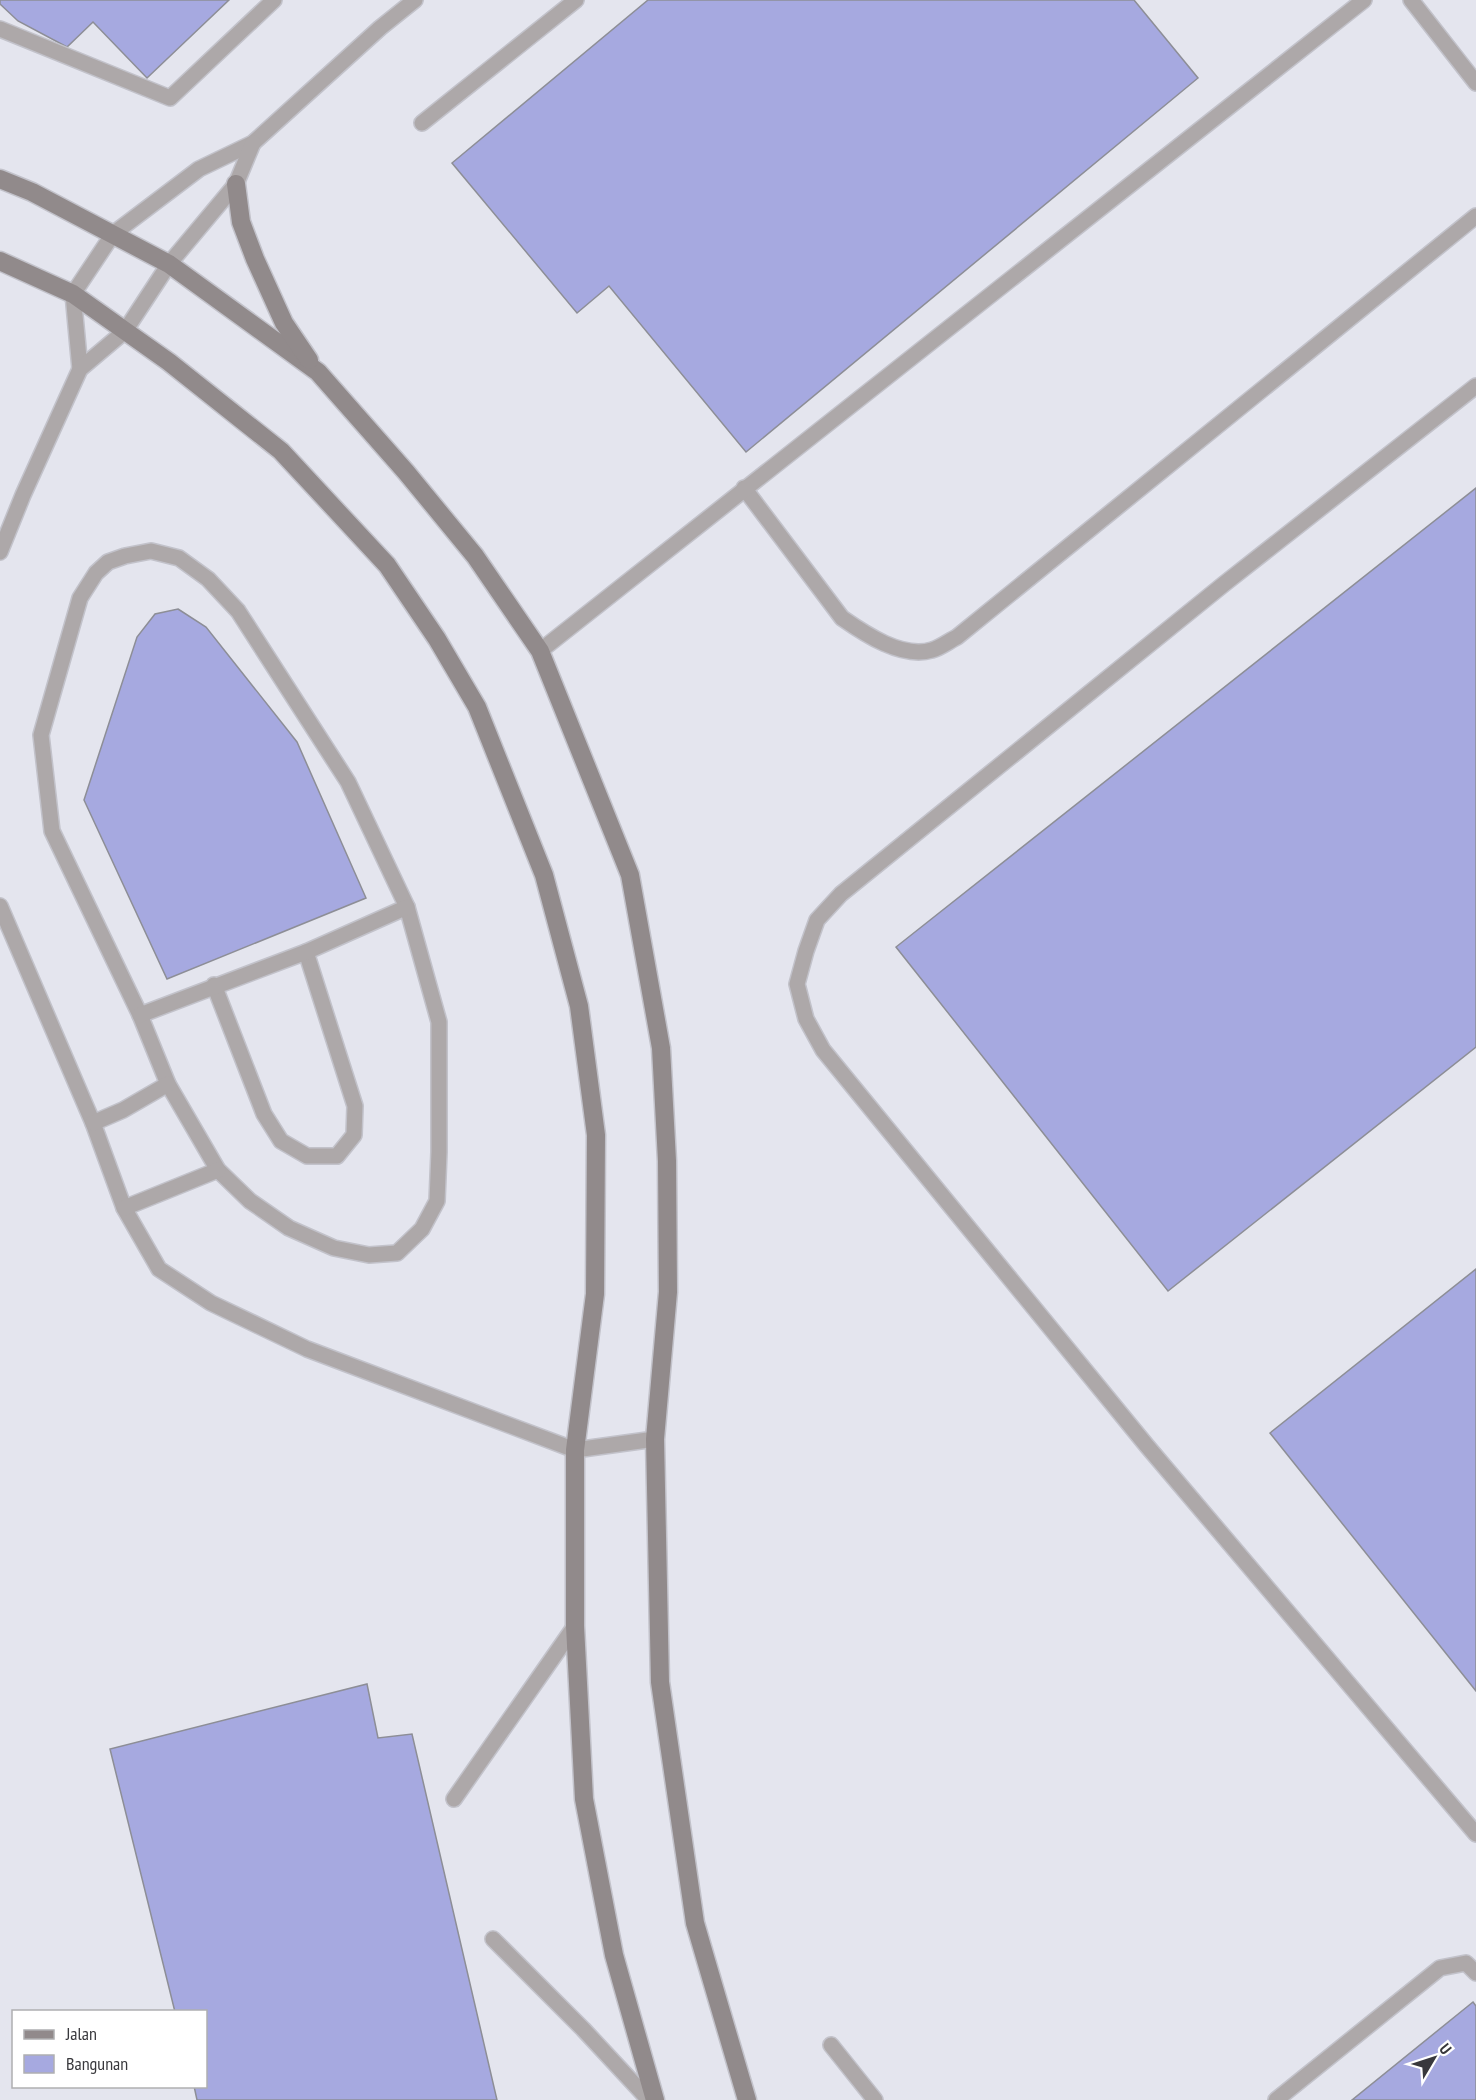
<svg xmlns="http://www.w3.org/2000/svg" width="1476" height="2100" font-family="'PT Sans Narrow',sans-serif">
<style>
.building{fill:#a6a9e0;stroke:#8d8e96;stroke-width:1.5}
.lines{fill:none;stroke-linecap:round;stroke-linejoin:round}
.lane-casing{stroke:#c2c2ca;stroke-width:18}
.secondary-casing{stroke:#c2c2ca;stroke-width:21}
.lane{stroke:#ada8a9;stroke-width:15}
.secondary{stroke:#918a8b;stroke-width:18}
</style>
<rect width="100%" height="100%" fill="#e4e5ee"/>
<!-- building -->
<g class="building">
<polygon points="0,0 229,0 147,78 93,22 67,47 18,21 0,4"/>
<polygon points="648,0 1134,0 1198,78 746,452 609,286 577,313 452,163"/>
<polygon points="1476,488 1476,1047 1168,1291 896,947"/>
<polygon points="178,609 206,627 297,742 366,898 167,979 84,800 137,637 155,614"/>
<polygon points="1476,1269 1476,1691 1270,1433"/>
<polygon points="367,1684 378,1738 412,1734 497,2100 197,2100 194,2086 206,2086 206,2012 175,2012 110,1749"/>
<polygon points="1473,2002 1476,2006 1476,2100 1352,2100"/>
</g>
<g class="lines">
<defs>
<g id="lane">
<polyline points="1411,0 1476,83"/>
<polyline points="0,29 170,98 274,0"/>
<polyline points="422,123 576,0"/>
<polyline points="80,369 73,294 113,234 199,169 253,143 380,28 415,0"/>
<polyline points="1476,386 1224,584 841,894 817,920 806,951 797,984 806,1019 823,1050 1147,1446 1476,1834"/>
<path d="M744,488L842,618C865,634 902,659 932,650C940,648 949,641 957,637L1476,216"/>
<polygon points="151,551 179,558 208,579 238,611 348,782 407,907 439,1022 439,1152 437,1201 422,1229 397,1253 369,1255 334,1248 289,1228 250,1201 218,1170 168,1084 140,1015 52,831 41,735 80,598 96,573 108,562 125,556"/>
<polyline points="0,552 23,495 80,369 125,331 169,264 236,184 253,143"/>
<polyline points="540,651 1364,0"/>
<polyline points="0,906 93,1123 124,1208 159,1269 211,1303 307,1349 575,1450 655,1439"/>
<polyline points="214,985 264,1114 281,1141 307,1156 337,1156 354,1135 355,1106 306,952"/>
<polyline points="140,1015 306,952 407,907"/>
<polyline points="93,1123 123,1110 168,1084"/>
<polyline points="124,1208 218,1170"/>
<polyline points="454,1799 575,1626"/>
<polyline points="493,1939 583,2029 649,2100"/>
<polyline points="831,2045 875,2100"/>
<polyline points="1276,2100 1440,1968 1466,1963 1476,1973"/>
</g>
<g id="secondary">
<polyline points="0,179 32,192 169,264 318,372 406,472 475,556 540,651 630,875 661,1048 667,1161 668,1292 655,1439 660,1682 695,1923 747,2100"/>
<polyline points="236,184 241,222 255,259 284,323 309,360"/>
<polyline points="0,261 73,294 169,362 281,451 387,565 437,639 477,707 544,875 579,1006 596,1135 595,1294 575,1450 575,1626 584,1799 614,1955 655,2100"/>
</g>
</defs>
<!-- lane casing -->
<use href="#lane" class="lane-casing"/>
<!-- secondary casing -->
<use href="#secondary" class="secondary-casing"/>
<!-- lane -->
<use href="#lane" class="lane"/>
<!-- secondary -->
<use href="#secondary" class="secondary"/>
</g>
<!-- legend -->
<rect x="12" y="2010" width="195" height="78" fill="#ffffff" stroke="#afafb1" stroke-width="1.5"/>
<rect x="24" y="2030" width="30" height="9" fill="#918a8b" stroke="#afafb1" stroke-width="1.5"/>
<text x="66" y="2040" font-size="18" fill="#38383c">Jalan</text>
<rect x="24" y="2055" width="30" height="18" fill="#a6a9e0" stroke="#afafb1" stroke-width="1.5"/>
<text x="66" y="2070" font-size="18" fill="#38383c">Bangunan</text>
<!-- north arrow -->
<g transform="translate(1434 2058) rotate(51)" stroke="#ffffff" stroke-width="4.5" paint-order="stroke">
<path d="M0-4.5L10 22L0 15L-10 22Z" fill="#38383c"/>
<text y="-9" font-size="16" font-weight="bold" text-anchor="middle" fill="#38383c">U</text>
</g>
</svg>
